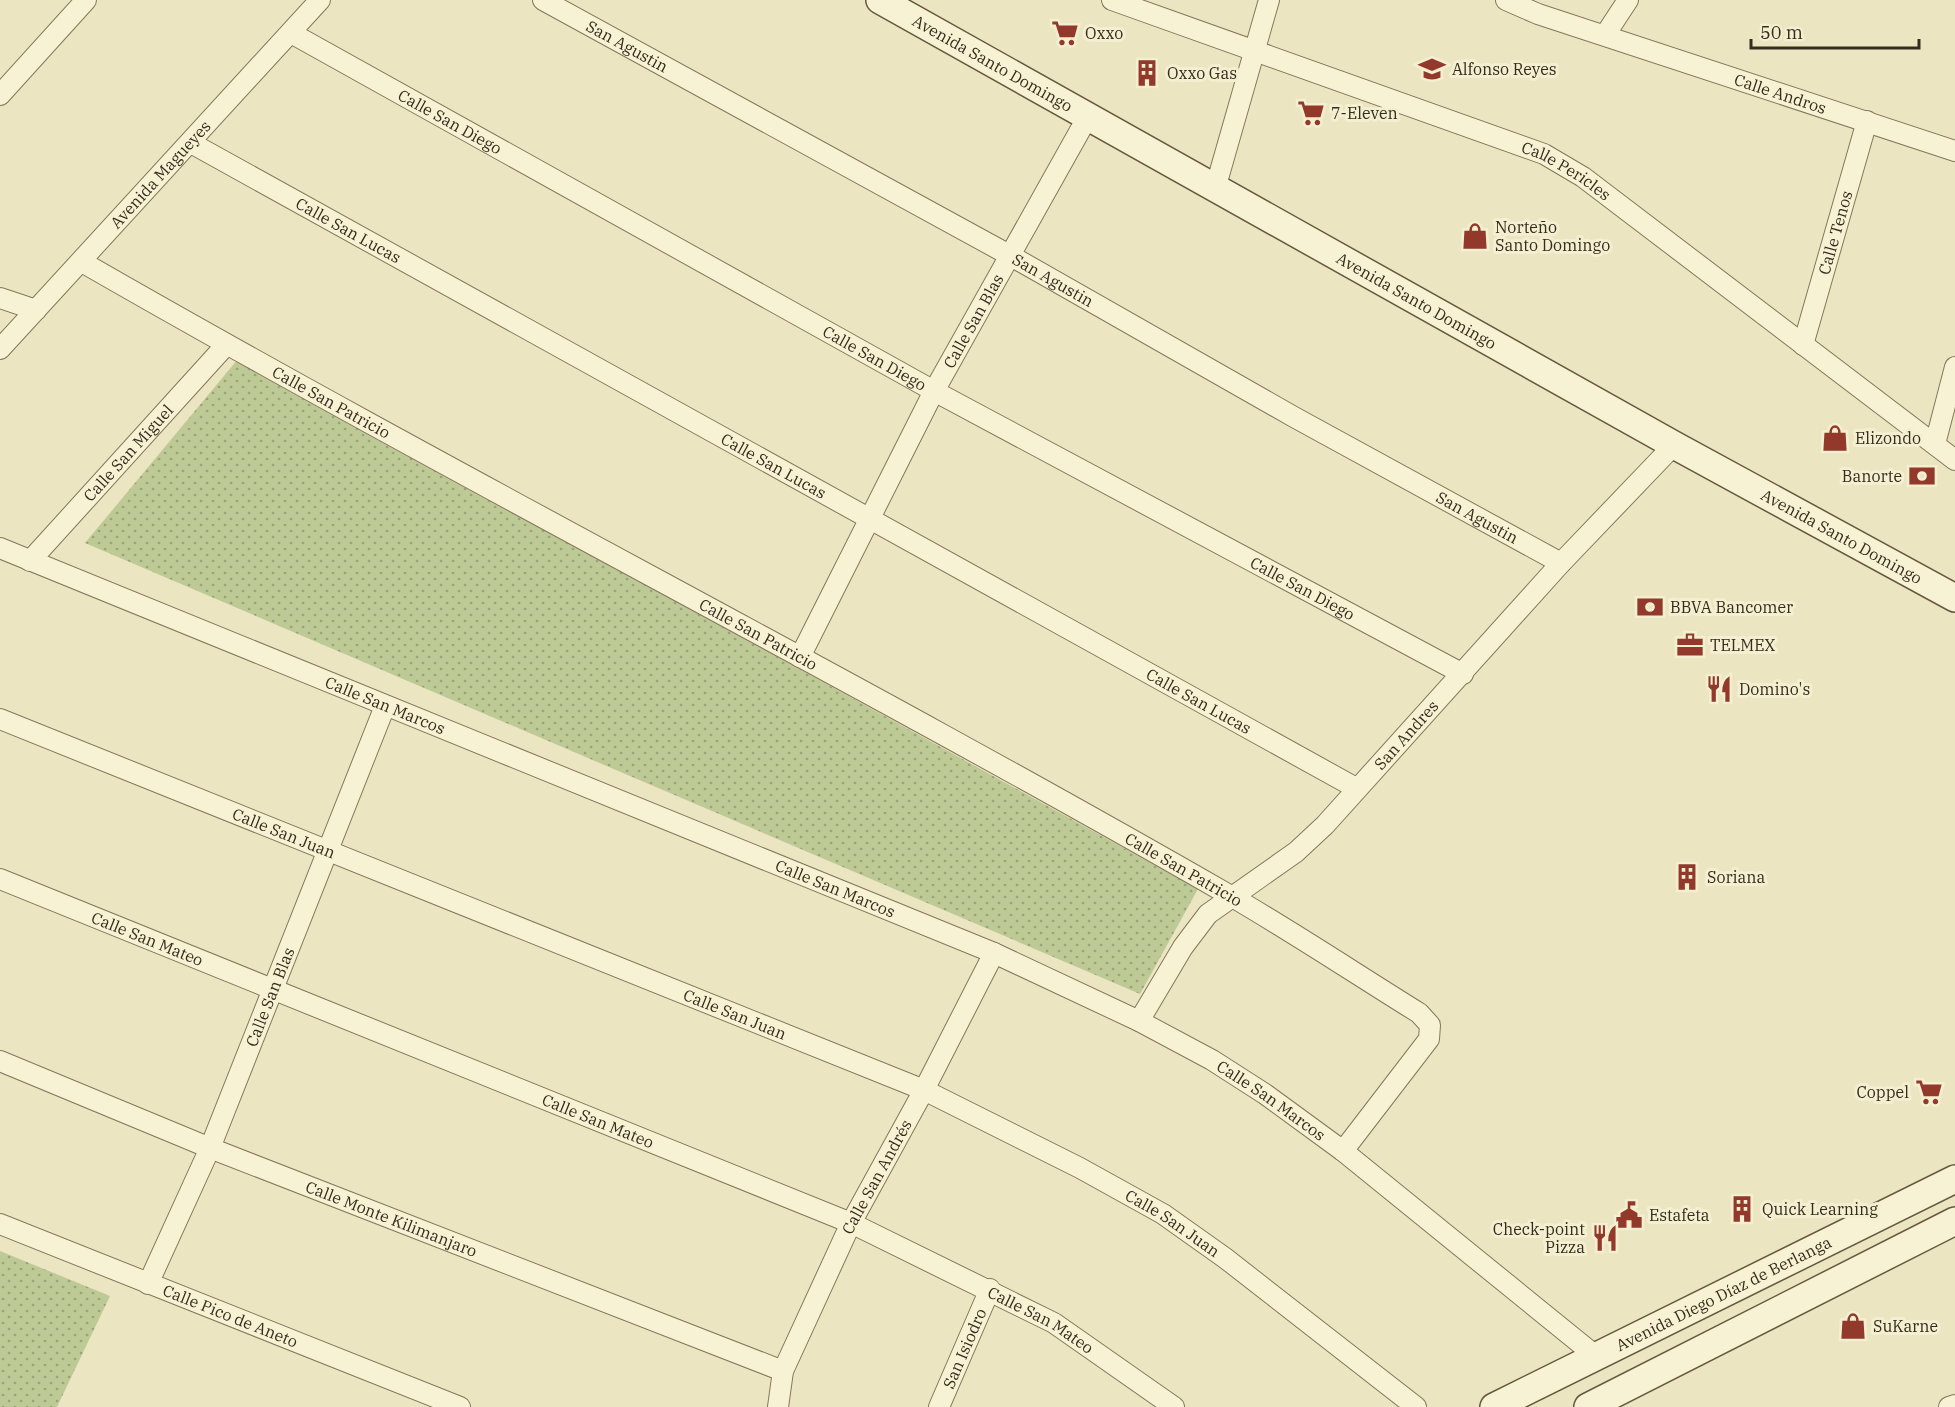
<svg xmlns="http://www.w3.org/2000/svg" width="1955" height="1407" font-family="'IBM Plex Serif',serif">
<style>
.grass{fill:url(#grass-dots)}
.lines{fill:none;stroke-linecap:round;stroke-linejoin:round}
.minor-casing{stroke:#85775a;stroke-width:22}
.secondary-casing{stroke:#67583d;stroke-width:30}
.minor{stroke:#f8f2d4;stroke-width:20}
.secondary{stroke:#f8f2d4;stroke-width:27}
.labels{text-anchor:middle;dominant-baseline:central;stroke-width:6;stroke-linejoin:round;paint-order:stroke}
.poi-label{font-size:16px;fill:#362c1d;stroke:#f4efd1;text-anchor:start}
.street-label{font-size:16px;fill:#362c1d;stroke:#f4efd1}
</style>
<defs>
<pattern id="grass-dots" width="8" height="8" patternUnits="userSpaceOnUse" patternTransform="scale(1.5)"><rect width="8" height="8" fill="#bdca96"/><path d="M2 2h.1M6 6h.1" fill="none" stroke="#9aa47a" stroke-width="1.8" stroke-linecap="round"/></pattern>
</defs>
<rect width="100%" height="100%" fill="#ece5c2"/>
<!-- grass -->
<g class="grass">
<polygon points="238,359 1198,889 1140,994 85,543"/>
<polygon points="0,1251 110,1296 57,1407 0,1407"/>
</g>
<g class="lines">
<defs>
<g id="minor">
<path id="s1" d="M543,0L1011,256L1294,417L1561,563"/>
<path id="s2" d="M1112,0L1544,154L1583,177L1955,460"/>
<path id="s3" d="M1506,0L1538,14L1955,151"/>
<path id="s4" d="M291,33L934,391L1463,674"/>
<polyline points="1605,35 1628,0"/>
<polyline points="0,95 86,0"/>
<path id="s5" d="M191,143L1356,788"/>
<polyline points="1215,189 1269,0"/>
<path id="s6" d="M82,262C461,480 850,677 1229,895C1293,932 1356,974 1419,1013L1430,1025L1429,1039L1343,1151"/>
<polyline points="0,298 36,310"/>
<path id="s7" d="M1803,345L1867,121"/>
<path id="s8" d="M0,349L320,0"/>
<polyline points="1935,444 1955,367"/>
<path id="s9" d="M0,548L994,953L1139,1021L1212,1060L1265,1094L1343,1151L1597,1357"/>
<path id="s10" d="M30,561L226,345"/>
<path id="s11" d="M800,657L934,391L1087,118"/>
<path id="s12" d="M0,719L924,1090L1080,1168L1163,1214L1225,1258L1416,1407"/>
<path id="s13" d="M0,879L851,1223L1054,1323L1174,1407"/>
<path id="s14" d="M1139,1021L1183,947L1208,914L1296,852L1325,825L1561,563L1674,445"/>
<path id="s15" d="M0,1061L210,1148L783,1371"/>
<path id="s16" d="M0,1224L460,1407"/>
<path id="s17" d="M148,1284L210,1148L385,706"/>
<path id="s18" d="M778,1407L783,1371L851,1223L924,1090L994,953"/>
<path id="s19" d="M939,1407L990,1289"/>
<polyline points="1949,1407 1955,1405"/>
</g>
<g id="secondary">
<path id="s20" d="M880,0L1674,445L1955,598"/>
<path id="s21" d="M1494,1407L1955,1179"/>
<polyline points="1588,1407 1955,1221"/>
</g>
</defs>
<!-- minor casing -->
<use href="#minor" class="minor-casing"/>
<!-- secondary casing -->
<use href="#secondary" class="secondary-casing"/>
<!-- minor -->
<use href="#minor" class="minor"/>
<!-- secondary -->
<use href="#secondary" class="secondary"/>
</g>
<!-- icons -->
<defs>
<symbol id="supermarket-bare" viewBox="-9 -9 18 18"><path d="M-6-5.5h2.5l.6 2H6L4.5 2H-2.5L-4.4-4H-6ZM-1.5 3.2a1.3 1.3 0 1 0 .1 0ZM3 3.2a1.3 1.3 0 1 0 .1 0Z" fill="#93392b" stroke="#f4efd1" stroke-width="2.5" paint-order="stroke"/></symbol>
<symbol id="university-bare" viewBox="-9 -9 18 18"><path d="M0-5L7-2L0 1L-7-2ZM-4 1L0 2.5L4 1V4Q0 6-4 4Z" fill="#93392b" stroke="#f4efd1" stroke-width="2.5" paint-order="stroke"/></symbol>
<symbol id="building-bare" viewBox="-9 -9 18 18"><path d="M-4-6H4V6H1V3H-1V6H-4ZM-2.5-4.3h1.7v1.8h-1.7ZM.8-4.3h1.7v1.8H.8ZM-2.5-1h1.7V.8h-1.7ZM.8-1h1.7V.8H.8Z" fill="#93392b" stroke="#f4efd1" stroke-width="2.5" paint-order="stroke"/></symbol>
<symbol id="shop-bare" viewBox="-9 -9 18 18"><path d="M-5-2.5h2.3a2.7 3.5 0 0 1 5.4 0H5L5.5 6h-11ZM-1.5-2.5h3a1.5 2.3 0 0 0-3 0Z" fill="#93392b" stroke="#f4efd1" stroke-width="2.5" paint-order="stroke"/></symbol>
<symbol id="bank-bare" viewBox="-9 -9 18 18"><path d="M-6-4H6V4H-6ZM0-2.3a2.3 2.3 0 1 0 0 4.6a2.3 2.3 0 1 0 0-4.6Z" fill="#93392b" stroke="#f4efd1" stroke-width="2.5" paint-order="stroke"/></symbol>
<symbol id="office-bare" viewBox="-9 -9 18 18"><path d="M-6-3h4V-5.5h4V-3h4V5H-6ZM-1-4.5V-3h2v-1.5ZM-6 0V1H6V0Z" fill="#93392b" stroke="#f4efd1" stroke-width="2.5" paint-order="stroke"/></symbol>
<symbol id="restaurant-bare" viewBox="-9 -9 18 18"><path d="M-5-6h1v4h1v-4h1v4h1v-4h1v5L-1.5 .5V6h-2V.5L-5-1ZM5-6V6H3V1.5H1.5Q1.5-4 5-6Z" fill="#93392b" stroke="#f4efd1" stroke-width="2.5" paint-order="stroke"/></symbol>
<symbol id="civic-bare" viewBox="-9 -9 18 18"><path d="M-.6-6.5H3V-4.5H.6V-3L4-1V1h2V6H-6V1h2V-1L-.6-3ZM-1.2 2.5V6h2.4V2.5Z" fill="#93392b" stroke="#f4efd1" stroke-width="2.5" paint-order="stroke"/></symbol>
</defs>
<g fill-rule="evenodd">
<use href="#supermarket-bare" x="1046" y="14" width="38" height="38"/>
<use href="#university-bare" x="1413" y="50" width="38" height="38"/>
<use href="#building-bare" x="1128" y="54" width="38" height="38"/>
<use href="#supermarket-bare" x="1292" y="94" width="38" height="38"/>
<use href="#shop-bare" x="1456" y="217" width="38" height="38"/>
<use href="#shop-bare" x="1816" y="419" width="38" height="38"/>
<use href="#bank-bare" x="1903" y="457" width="38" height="38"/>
<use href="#bank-bare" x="1631" y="588" width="38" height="38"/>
<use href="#office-bare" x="1671" y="626" width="38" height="38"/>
<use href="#restaurant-bare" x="1700" y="670" width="38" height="38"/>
<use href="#building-bare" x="1668" y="858" width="38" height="38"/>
<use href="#supermarket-bare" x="1910" y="1073" width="38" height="38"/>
<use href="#building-bare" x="1723" y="1190" width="38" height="38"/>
<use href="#civic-bare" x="1610" y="1196" width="38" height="38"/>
<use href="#restaurant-bare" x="1586" y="1219" width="38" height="38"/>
<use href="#shop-bare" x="1834" y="1307" width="38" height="38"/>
</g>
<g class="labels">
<!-- poi labels -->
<g class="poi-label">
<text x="1085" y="33">Oxxo</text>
<text x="1452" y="69">Alfonso Reyes</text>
<text x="1167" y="73">Oxxo Gas</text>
<text x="1331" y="113">7-Eleven</text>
<text x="1495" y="227">Norteño<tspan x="1495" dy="18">Santo Domingo</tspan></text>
<text x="1855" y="438">Elizondo</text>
<text x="1902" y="476" text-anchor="end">Banorte</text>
<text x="1670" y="607">BBVA Bancomer</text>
<text x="1710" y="645">TELMEX</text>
<text x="1739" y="689">Domino's</text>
<text x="1707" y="877">Soriana</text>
<text x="1909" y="1092" text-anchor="end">Coppel</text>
<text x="1762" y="1209">Quick Learning</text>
<text x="1649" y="1215">Estafeta</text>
<text x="1585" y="1229" text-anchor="end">Check-point<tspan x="1585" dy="18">Pizza</tspan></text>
<text x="1873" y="1326">SuKarne</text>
</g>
<!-- street labels -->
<g class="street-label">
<text stroke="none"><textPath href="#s1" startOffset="96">San Agustin</textPath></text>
<text stroke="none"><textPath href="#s20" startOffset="129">Avenida Santo Domingo</textPath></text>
<text stroke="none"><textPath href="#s3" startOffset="290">Calle Andros</textPath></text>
<text stroke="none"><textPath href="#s4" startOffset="182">Calle San Diego</textPath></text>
<text stroke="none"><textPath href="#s2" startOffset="486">Calle Pericles</textPath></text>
<text stroke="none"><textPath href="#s8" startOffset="237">Avenida Magueyes</textPath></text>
<text stroke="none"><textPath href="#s5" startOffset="180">Calle San Lucas</textPath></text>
<text stroke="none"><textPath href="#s7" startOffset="117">Calle Tenos</textPath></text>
<text stroke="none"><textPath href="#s1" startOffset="582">San Agustin</textPath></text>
<text stroke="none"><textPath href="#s20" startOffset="615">Avenida Santo Domingo</textPath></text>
<text stroke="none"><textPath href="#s11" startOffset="378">Calle San Blas</textPath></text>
<text stroke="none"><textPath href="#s4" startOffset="668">Calle San Diego</textPath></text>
<text stroke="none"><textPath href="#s6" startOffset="286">Calle San Patricio</textPath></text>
<text stroke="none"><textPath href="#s10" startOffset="146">Calle San Miguel</textPath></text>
<text stroke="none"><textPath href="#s5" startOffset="666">Calle San Lucas</textPath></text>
<text stroke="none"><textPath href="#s1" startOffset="1068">San Agustin</textPath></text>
<text stroke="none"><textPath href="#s20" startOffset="1101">Avenida Santo Domingo</textPath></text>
<text stroke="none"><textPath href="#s4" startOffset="1154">Calle San Diego</textPath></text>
<text stroke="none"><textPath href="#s6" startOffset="772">Calle San Patricio</textPath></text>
<text stroke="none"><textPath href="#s5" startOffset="1152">Calle San Lucas</textPath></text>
<text stroke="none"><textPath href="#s9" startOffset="416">Calle San Marcos</textPath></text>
<text stroke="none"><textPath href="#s14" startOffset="396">San Andres</textPath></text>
<text stroke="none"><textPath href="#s12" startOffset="306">Calle San Juan</textPath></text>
<text stroke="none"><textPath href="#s6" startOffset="1258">Calle San Patricio</textPath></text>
<text stroke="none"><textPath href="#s9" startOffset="902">Calle San Marcos</textPath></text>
<text stroke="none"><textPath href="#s13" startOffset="159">Calle San Mateo</textPath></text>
<text stroke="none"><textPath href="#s17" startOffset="312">Calle San Blas</textPath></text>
<text stroke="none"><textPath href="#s12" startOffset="792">Calle San Juan</textPath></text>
<text stroke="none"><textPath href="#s9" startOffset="1388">Calle San Marcos</textPath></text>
<text stroke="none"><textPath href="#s13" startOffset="645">Calle San Mateo</textPath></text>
<text stroke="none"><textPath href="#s18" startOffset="252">Calle San Andrés</textPath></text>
<text stroke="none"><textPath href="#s15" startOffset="422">Calle Monte Kilimanjaro</textPath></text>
<text stroke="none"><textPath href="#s12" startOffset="1278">Calle San Juan</textPath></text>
<text stroke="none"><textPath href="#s21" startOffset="256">Avenida Diego Díaz de Berlanga</textPath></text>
<text stroke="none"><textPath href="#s16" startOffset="248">Calle Pico de Aneto</textPath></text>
<text stroke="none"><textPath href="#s13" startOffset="1131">Calle San Mateo</textPath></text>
<text stroke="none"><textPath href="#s19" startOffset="64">San Isiodro</textPath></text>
</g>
</g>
<!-- scale -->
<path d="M1751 39v9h168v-9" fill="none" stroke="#362c1d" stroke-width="3"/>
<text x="1760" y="39" font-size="18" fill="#362c1d" stroke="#f4efd1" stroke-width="4.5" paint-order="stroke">50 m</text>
</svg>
